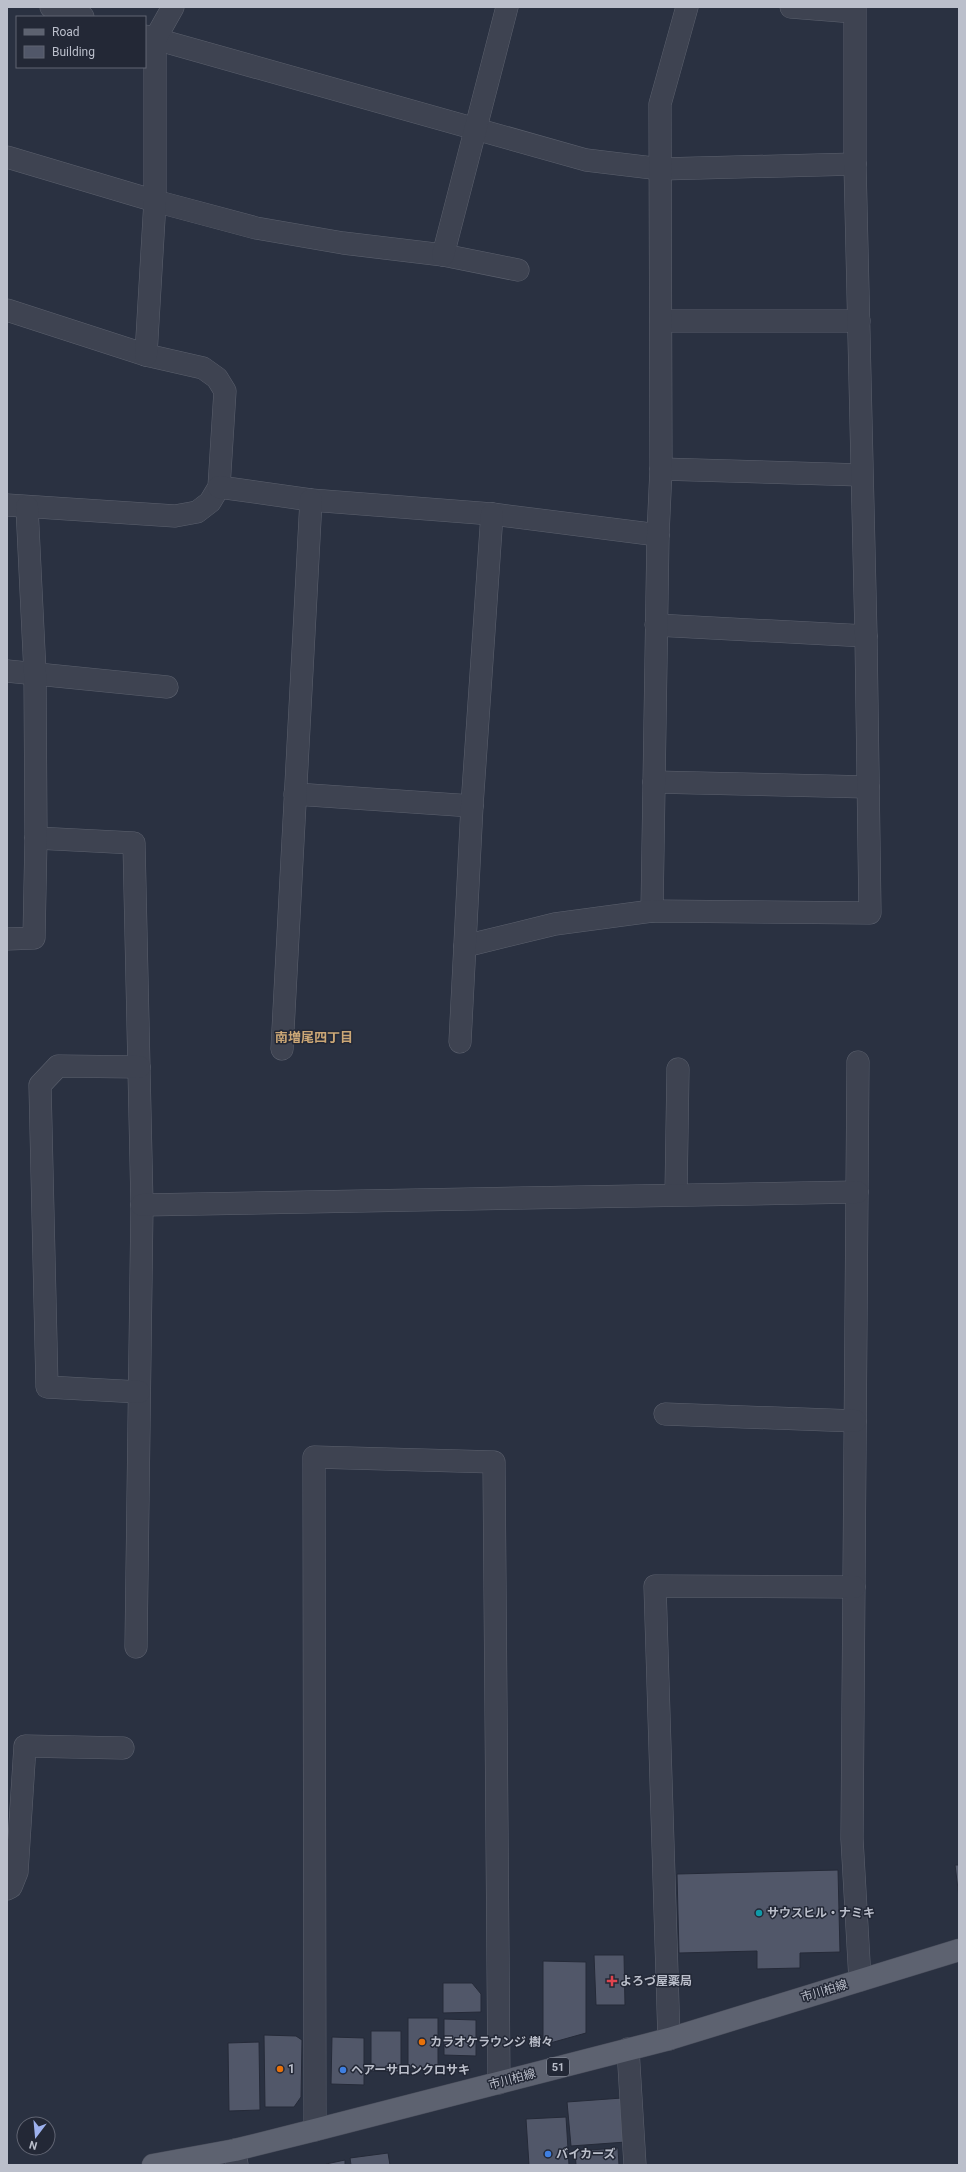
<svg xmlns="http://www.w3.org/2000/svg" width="966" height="2172" font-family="Roboto,'Noto Sans JP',sans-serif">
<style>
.building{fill:#515769;stroke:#252a38}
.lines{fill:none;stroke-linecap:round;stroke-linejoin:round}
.minor-casing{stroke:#5c616e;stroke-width:23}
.primary-casing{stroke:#484c5a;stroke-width:23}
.minor{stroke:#3e4351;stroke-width:22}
.primary{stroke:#5d6270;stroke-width:22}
.culture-dot{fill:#0f9aa8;stroke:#232836;stroke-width:1.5}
.health-dot{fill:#e0444e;stroke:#232836;stroke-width:1.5}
.food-dot{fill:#e8710a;stroke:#232836;stroke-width:1.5}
.shop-dot{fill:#3f7fe0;stroke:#232836;stroke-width:1.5}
.labels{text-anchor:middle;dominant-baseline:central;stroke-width:3;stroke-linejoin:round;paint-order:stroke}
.shield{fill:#232836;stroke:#8d929e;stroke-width:1}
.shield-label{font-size:11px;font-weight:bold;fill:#bbbfcb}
.poi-label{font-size:12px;font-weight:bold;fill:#bbbfcb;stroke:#232836;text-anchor:start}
.street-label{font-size:12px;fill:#bbbfcb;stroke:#232836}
.neighbourhood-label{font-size:13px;font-weight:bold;fill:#cba776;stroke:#232836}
</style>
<rect width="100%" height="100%" fill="#2a3141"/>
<!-- building -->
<g class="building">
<polygon points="955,1865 959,1865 959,1897"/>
<polygon points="838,1870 840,1952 800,1953 800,1968 757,1969 757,1951 679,1953 677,1874"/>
<polygon points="594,1955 624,1955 625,2005 596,2005"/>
<polygon points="543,1961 586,1962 586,2033 543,2045"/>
<polygon points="443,1983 472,1983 481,1994 481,2012 443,2013"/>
<rect x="408" y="2018" width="30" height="50"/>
<polygon points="444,2019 476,2020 476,2056 444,2055"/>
<polygon points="371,2031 401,2031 401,2072 371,2071"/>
<polygon points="264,2035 296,2036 302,2040 301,2097 294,2107 265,2107"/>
<polygon points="332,2037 364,2038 364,2085 331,2084"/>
<polygon points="259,2042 260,2110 229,2111 228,2043"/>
<polygon points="622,2098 626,2142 571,2146 567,2102"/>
<polygon points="566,2117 569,2165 529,2165 526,2119"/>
<polygon points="618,2148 619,2165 576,2165 575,2151"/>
<polygon points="388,2153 390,2165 351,2165 350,2158"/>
<polygon points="345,2160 345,2165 326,2165 326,2164"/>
</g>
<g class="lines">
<defs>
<g id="minor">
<polyline points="51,7 83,17"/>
<polyline points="791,7 854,12"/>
<polyline points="145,36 586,160 661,169 855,164"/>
<polyline points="7,157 155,201 256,228 343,243 443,255 518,270"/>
<polyline points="443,255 507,7"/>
<polyline points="7,310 146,355 203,368 217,378 225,391 219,487 210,502 197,512 175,516 7,505"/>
<polyline points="661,321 859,321"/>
<polyline points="146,355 155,201 155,39 173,7"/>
<polyline points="661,469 861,475"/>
<polyline points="219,487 311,500 492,514 658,535"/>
<polyline points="656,625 866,636"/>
<polyline points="7,671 167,687"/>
<polyline points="654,782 868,787"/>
<polyline points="295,794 472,806"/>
<polyline points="36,838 134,843 142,1205 136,1647"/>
<polyline points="652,911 658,535 661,469 660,104 687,7"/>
<polyline points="7,939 34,938 36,838 35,673 27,507"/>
<polyline points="465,946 555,924 652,911 870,913 866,636 855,164 855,7"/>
<polyline points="460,1042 472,806 492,514"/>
<polyline points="282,1049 311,500"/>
<polyline points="858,1062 852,1839 860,1980"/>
<polyline points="139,1067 58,1066 40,1085 47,1387 139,1392"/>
<polyline points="676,1194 678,1069"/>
<polyline points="142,1205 857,1192"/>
<polyline points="665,1414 855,1421"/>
<polyline points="7,1889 11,1887 17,1872 25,1746 123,1748"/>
<polyline points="669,2039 655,1586 854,1587"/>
<polyline points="628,2049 635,2165"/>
<polyline points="315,2130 314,1457 494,1462 499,2083"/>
<polyline points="235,2150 237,2165"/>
</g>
<polyline id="primary" points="153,2165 235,2150 315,2130 669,2039 959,1950"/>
</defs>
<!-- minor casing -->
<use href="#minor" class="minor-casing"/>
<!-- primary casing -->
<use href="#primary" class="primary-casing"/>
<!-- minor -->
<use href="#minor" class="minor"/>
<!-- primary -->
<use href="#primary" class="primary"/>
</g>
<!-- markers -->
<circle class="culture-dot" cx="759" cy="1913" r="4"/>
<path class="health-dot" d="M610 1975h4v4h4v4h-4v4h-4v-4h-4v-4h4z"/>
<g class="food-dot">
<circle cx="422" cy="2042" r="4"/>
<circle cx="280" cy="2069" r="4"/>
</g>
<g class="shop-dot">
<circle cx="343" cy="2070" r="4"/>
<circle cx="548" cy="2154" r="4"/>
</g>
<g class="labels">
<!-- shield labels -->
<rect class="shield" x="547" y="2058" width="22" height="18" rx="3"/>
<g class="shield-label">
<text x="558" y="2067">51</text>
</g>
<!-- poi labels -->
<g class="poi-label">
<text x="767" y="1913">サウスヒル・ナミキ</text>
<text x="620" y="1981">よろづ屋薬局</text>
<text x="430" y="2042">カラオケラウンジ 樹々</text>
<text x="288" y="2069">1</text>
<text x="351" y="2070">ヘアーサロンクロサキ</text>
<text x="556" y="2154">バイカーズ</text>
</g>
<!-- street labels -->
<g class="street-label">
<text transform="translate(824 1991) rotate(-17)">市川柏線</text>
<text transform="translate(512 2079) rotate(-15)">市川柏線</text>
</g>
<!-- neighbourhood labels -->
<g class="neighbourhood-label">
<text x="314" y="1037">南増尾四丁目</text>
</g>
</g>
<!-- border -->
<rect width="966" height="2172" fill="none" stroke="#bbbfcb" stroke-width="16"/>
<!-- legend -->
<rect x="16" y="16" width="130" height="52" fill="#232836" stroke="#606472"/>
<rect x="24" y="29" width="20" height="6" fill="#5d6270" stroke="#606472"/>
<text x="52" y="36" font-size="12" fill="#bbbfcb">Road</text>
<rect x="24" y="46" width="20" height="12" fill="#515769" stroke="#606472"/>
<text x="52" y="56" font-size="12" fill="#bbbfcb">Building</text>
<!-- north arrow -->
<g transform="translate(36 2136) rotate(196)"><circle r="19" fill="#232836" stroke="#606472"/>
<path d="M0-3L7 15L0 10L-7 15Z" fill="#9db1ee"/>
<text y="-6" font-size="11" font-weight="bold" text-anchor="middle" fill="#bbbfcb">N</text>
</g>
</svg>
